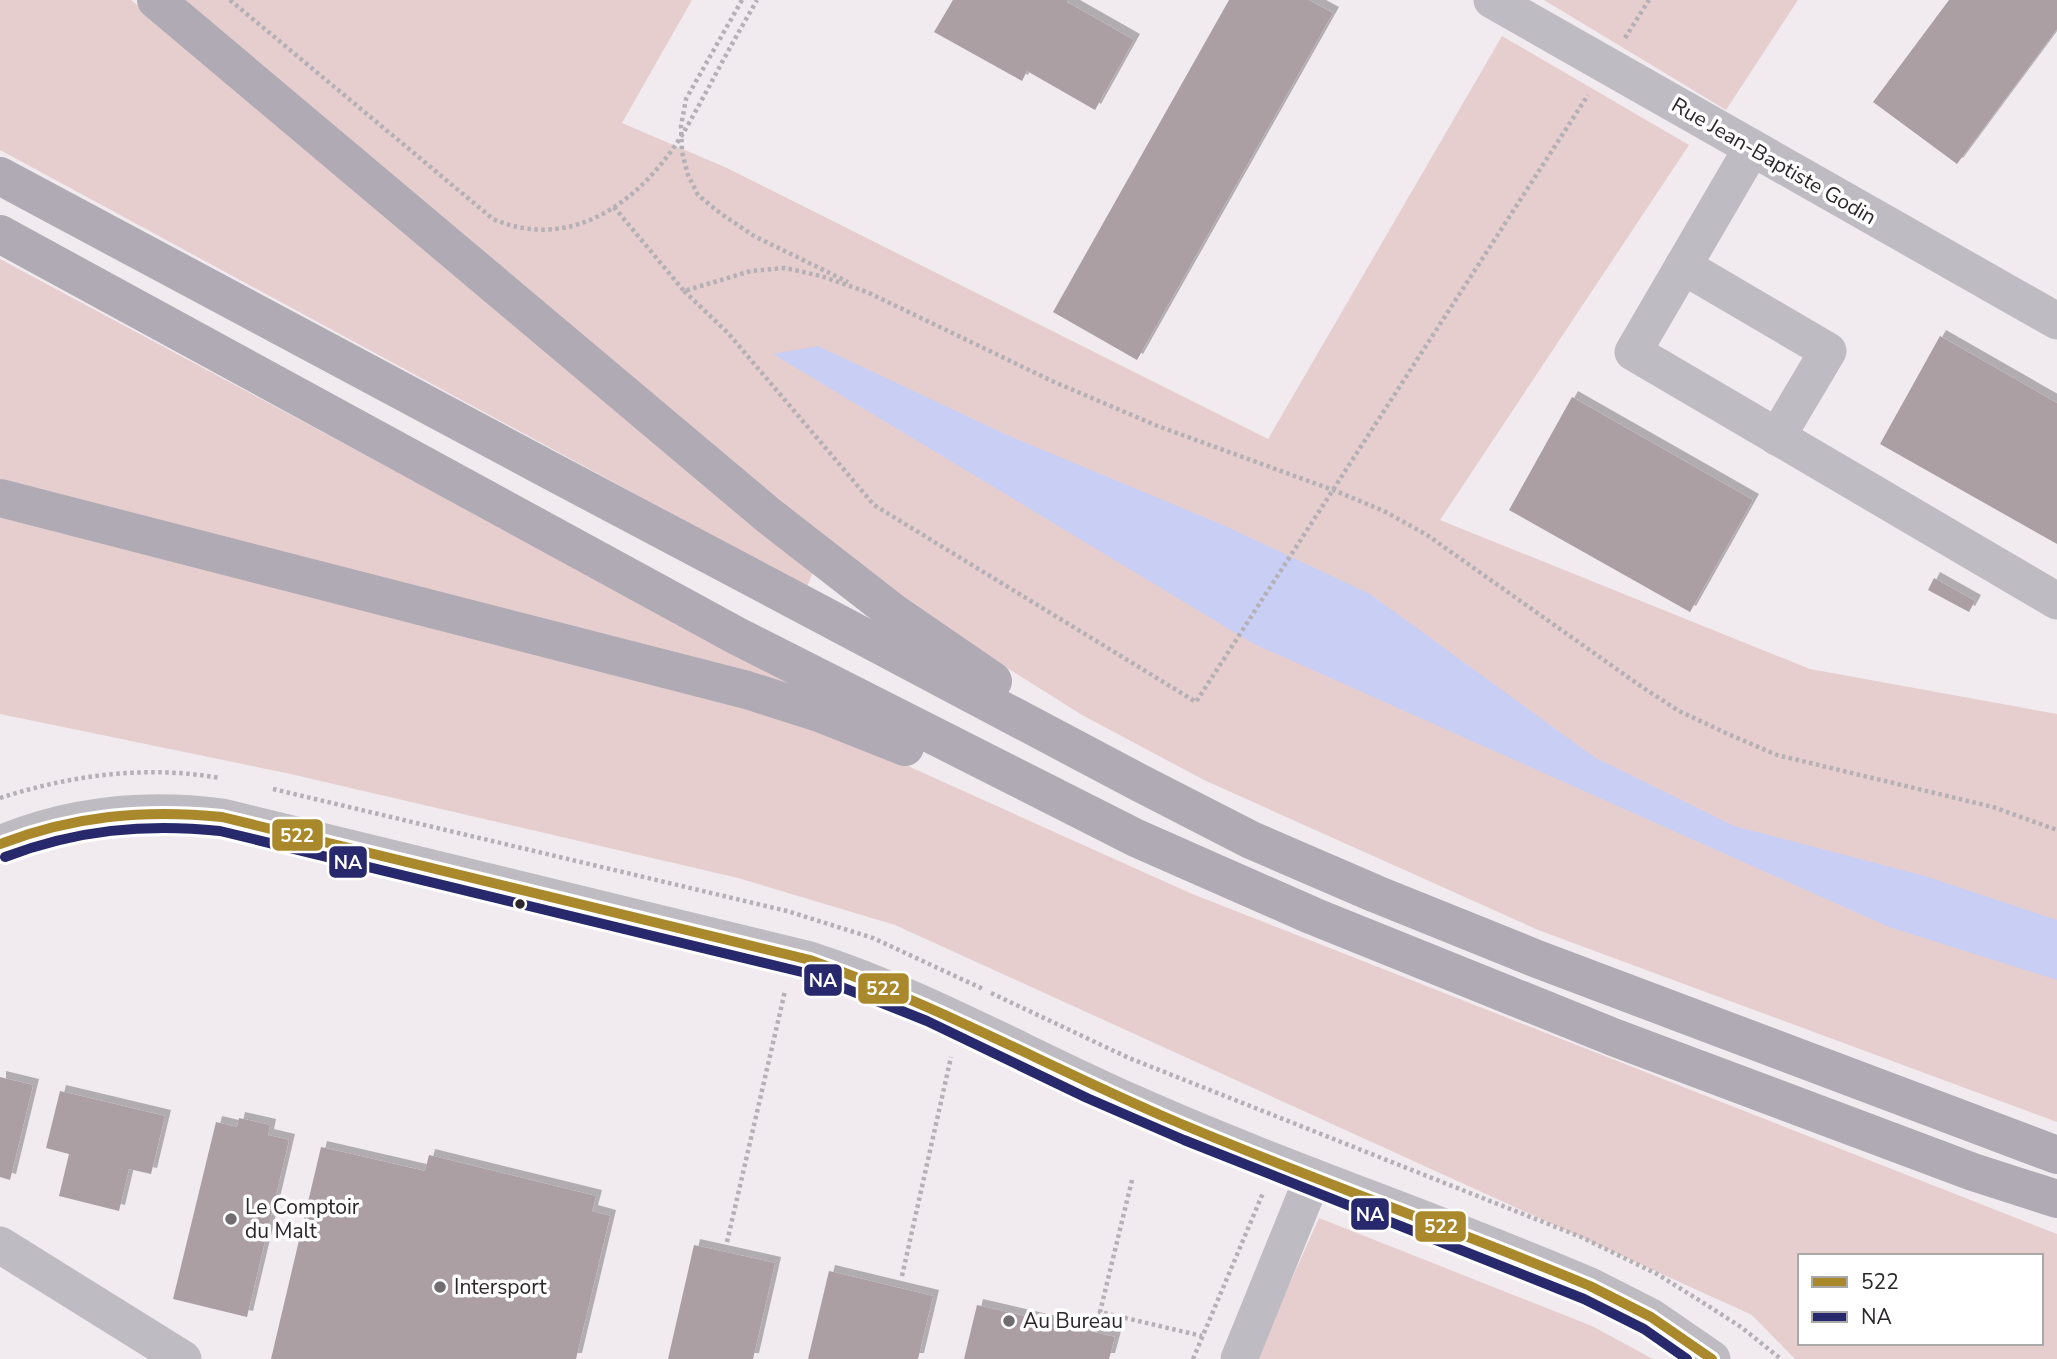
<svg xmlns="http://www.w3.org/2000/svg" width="2057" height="1359" font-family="'Nunito Sans',sans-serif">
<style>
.green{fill:#e6cecf;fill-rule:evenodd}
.water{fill:#c9cef4}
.building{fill:#ab9fa4;filter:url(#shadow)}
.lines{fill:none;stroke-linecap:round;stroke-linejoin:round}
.path{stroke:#b4b0b6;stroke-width:4.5;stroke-dasharray:3.5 3.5;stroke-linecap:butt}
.minor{stroke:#bfbbc3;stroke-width:37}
.major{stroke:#afaab4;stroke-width:38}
.bus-1-casing{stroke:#fff;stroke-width:16}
.bus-2-casing{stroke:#fff;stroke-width:16}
.bus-1{stroke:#aa892c;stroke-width:10}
.bus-2{stroke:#28296c;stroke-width:10}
.bus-dot{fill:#2b272b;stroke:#fff;stroke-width:2.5}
.poi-dot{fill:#706c70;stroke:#fff;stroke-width:2.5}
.labels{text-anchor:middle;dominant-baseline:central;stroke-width:7;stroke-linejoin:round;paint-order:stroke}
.street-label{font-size:21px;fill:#2b272b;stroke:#fff}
.poi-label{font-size:21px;fill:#2b272b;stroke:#fff;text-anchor:start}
.line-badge{stroke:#fff;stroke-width:2.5}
.badge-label{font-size:19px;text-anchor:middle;font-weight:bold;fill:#fff}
</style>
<defs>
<filter id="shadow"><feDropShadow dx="6" dy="-6" stdDeviation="0" flood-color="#0004"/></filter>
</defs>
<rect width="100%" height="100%" fill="#f1ebf0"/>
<!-- green -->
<g class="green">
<polygon points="0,0 131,0 814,570 807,587 0,150"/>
<polygon points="174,0 692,0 622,123 727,168 1268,439 1502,36 1689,145 1440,520 1810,669 2057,714 2057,1122 1538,930 1204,780 1082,715 847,567"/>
<polygon points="1544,0 1798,0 1726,110"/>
<polygon points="0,259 802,689 0,485"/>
<path d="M0,515L819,726L1190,893L2057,1234V1359H1795L1752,1315L895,925L738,878L286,773L0,714ZM1800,1256H2041V1343H1800Z"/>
<polygon points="1319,1218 1592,1326 1653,1359 1256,1359"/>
</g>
<!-- water -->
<polygon class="water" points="818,346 1007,435 1223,525 1370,594 1594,757 1734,826 1925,876 2057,920 2057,980 1889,927 1252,643 773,354"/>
<!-- building -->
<g class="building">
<polygon points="953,0 1068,0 1067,2 1134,40 1095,110 1027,71 1022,81 934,32"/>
<polygon points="1229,0 1309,0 1333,13 1137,360 1053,312"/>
<polygon points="1949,0 2057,0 2057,29 1957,164 1873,102"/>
<polygon points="1940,336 2057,403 2057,544 1880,444"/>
<polygon points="1572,397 1753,500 1690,612 1509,510"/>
<polygon points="1934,578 1975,601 1969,612 1928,590"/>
<polygon points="0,1077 33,1085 10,1180 0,1177"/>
<polygon points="60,1091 165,1116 151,1174 129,1169 119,1211 59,1196 69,1154 46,1148"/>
<polygon points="239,1118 270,1125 268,1135 289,1140 247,1317 173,1299 216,1122 237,1127"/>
<polygon points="321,1147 425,1171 429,1155 596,1196 592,1211 610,1216 576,1359 271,1359"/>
<polygon points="694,1245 775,1263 753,1359 668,1359"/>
<polygon points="829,1271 933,1296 918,1359 808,1359"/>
<polygon points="977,1305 1115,1337 1109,1359 964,1359"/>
</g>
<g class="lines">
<!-- path -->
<g class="path">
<path d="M230,0L493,219C563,249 626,212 669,154C685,133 697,108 710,85C725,56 741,28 757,0"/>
<polyline points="742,0 686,99 681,126 682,152 688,175 698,195 720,213 754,236 848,282"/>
<polyline points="1625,38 1649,0"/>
<polyline points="614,207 684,291 751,271 785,268 821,276 867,292 1052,381 1155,425 1333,490 1384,511 1427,535 1642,687 1679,711 1728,734 1777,755 1993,807 2057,830"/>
<polyline points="684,291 728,333 874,505 1196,702 1588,95"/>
<polyline points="273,789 787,911 873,938 983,989"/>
<path d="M0,798C71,775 146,765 220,778"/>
<polyline points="991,993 1129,1058 1581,1237 1657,1274 1702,1302 1741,1327 1781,1359"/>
<polyline points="1132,1180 1100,1312 1202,1336"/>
<polyline points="727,1242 785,991"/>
<polyline points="902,1276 951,1057"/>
<polyline points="1193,1359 1263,1193"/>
</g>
<!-- minor -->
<g class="minor">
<polyline points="1492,0 2057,321"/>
<polyline points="1752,148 1633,352 2057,601"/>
<polyline points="1683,266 1828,351 1777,437"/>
<path d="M0,844C72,814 145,807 222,817L810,960C922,996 1026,1056 1133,1103C1283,1170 1439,1221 1590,1286L1651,1317L1712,1359"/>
<polyline points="0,1245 183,1359"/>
<polyline points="1239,1359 1313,1177"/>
</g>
<!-- major -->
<g class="major">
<polyline points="156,0 768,515 894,613 993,681"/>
<polyline points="0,176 551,471 1138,782 1251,840 1376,894 1537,959 2057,1155"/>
<polyline points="0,234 737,636 1136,838 1313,916 1613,1037 1973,1172 2057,1199"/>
<polyline points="0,498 747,690 822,714 905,747"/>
</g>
<defs>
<path id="bus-1" d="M0,844C73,816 144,809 222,817L810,960C935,1004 1051,1068 1172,1120C1310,1179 1452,1228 1590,1286L1651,1317L1712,1359"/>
<path id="bus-2" d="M5,857C76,830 145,823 220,831L806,973L927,1021L1087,1098L1184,1140L1584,1299L1644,1329L1687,1359"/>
</defs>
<!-- bus-1 casing -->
<use href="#bus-1" class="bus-1-casing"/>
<!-- bus-2 casing -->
<use href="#bus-2" class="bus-2-casing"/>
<!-- bus-1 -->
<use href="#bus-1" class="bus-1"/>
<!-- bus-2 -->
<use href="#bus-2" class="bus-2"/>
</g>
<!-- markers -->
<circle class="bus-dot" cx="520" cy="904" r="6"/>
<g class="poi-dot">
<circle cx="231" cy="1219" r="7"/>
<circle cx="440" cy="1287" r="7"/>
<circle cx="1009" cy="1321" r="7"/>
</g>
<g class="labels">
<!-- street labels -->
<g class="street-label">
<text transform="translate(1774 161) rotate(30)">Rue Jean-Baptiste Godin</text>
</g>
<!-- poi labels -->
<g class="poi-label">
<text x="245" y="1207">Le Comptoir<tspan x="245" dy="24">du Malt</tspan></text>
<text x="454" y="1287">Intersport</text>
<text x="1023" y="1321">Au Bureau</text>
</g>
</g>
<g class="line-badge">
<rect x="271" y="818" width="53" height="34" rx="7" fill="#aa892c"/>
<rect x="328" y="845" width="40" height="34" rx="7" fill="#28296c"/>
<rect x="803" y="963" width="40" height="34" rx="7" fill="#28296c"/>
<rect x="857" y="972" width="53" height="33" rx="7" fill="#aa892c"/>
<rect x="1350" y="1197" width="40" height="34" rx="7" fill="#28296c"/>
<rect x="1414" y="1210" width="53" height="33" rx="7" fill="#aa892c"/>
</g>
<g class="badge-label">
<text x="297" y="842">522</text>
<text x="348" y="869">NA</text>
<text x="823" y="987">NA</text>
<text x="883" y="995">522</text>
<text x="1370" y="1221">NA</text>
<text x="1441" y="1233">522</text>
</g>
<!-- legend -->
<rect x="1798" y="1254" width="245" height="91" fill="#ffffff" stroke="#aaa9aa" stroke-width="2"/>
<rect x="1812" y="1277" width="35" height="10" fill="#aa892c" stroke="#aaa9aa" stroke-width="2"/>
<text x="1861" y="1289" font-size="21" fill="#2b272b">522</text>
<rect x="1812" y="1312" width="35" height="10" fill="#28296c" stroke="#aaa9aa" stroke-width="2"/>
<text x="1861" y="1324" font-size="21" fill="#2b272b">NA</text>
</svg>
